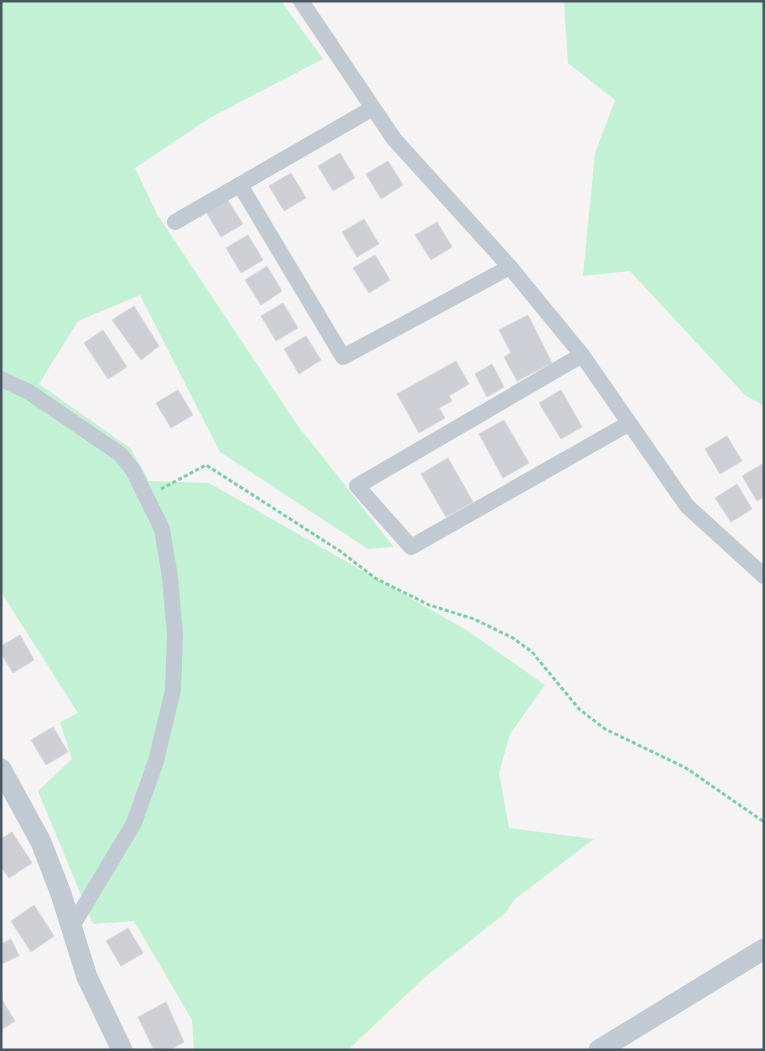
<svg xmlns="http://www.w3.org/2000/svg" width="765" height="1051" font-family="'DM Sans',sans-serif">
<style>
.green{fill:#c3f1d5}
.building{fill:#cdcfd5;stroke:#d7d9de}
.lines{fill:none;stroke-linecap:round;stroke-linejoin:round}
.path{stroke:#7ad0a6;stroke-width:3;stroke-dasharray:4 2.5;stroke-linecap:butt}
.minor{stroke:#c1cad2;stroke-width:16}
.tertiary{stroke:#c1cad2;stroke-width:21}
</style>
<rect width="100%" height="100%" fill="#f5f3f3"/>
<!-- green -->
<g class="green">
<polygon points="1,1 281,1 323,59 211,117 135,168 157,214 298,426 394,547 368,549 220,452 140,295 78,321 39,384 130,448 149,481 209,483 468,631 545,685 510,734 499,773 509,828 594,839 515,899 504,914 426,976 348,1050 194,1050 192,1020 134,921 93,924 38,791 72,759 60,722 78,713 1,592"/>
<polygon points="564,1 764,1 764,406 745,395 630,271 583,276 595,153 615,100 568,63"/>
</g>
<!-- building -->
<g class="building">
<polygon points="340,153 355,178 333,191 318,166"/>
<polygon points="388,161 403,185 381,199 366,174"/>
<polygon points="291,173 306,198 284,211 269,186"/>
<polygon points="227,199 243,224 221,237 206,212"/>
<polygon points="364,219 379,244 357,257 342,232"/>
<polygon points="437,222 452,247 431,260 415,235"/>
<polygon points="248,235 263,260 241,273 226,248"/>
<polygon points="375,255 390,280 369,293 353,268"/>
<polygon points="267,266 282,291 261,305 245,280"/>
<polygon points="283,303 298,328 276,341 261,316"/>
<polygon points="134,306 159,346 141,360 112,320"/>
<polygon points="528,315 552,363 517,381 504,357 511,353 499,330"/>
<polygon points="103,330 127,367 108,379 84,343"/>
<polygon points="306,336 321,360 299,374 284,349"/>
<polygon points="456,361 469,384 449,396 452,401 439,408 445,418 419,433 397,394"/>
<polygon points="492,364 504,387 487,397 475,374"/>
<polygon points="178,390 193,415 171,428 156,403"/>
<polygon points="561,390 582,427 561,439 539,403"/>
<polygon points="504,420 529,463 503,478 479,434"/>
<polygon points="727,436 742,461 720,474 705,449"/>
<polygon points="448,458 473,502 446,517 421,474"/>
<polygon points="764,463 764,497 757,501 742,476"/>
<polygon points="737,484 752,509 731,522 715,498"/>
<polygon points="20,635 34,660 13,673 1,654 1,646"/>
<polygon points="53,727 68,752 46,765 31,740"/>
<polygon points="12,832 32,863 9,878 1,867 1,839"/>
<polygon points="34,905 54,936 31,952 11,921"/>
<polygon points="128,928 143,953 121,966 106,941"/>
<polygon points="11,939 19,956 1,964 1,944"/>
<polygon points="1,998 15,1021 1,1030"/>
<polygon points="166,1002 184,1042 170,1050 154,1050 138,1017"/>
</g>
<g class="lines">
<!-- path -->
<polyline class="path" points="161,489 206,465 340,551 375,578 429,605 474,619 513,638 532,652 579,709 605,729 686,768 764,822"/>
<!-- minor -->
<g class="minor">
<polyline points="301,1 394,139 510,267 582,355 687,506 764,576"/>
<polyline points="240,185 343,357 510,267"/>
<polyline points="175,222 373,108"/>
<polyline points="582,355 357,486 411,547 628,424"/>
<polyline points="1,379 29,392 120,454 133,470 162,529 170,577 175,635 173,690 156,761 134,823 71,928"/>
</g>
<!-- tertiary -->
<g class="tertiary">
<polyline points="1,769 41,842 61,894 87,977 122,1050"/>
<polyline points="599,1050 764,949"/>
</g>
</g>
<!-- border -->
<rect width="765" height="1051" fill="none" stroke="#4a5661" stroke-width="5"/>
</svg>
